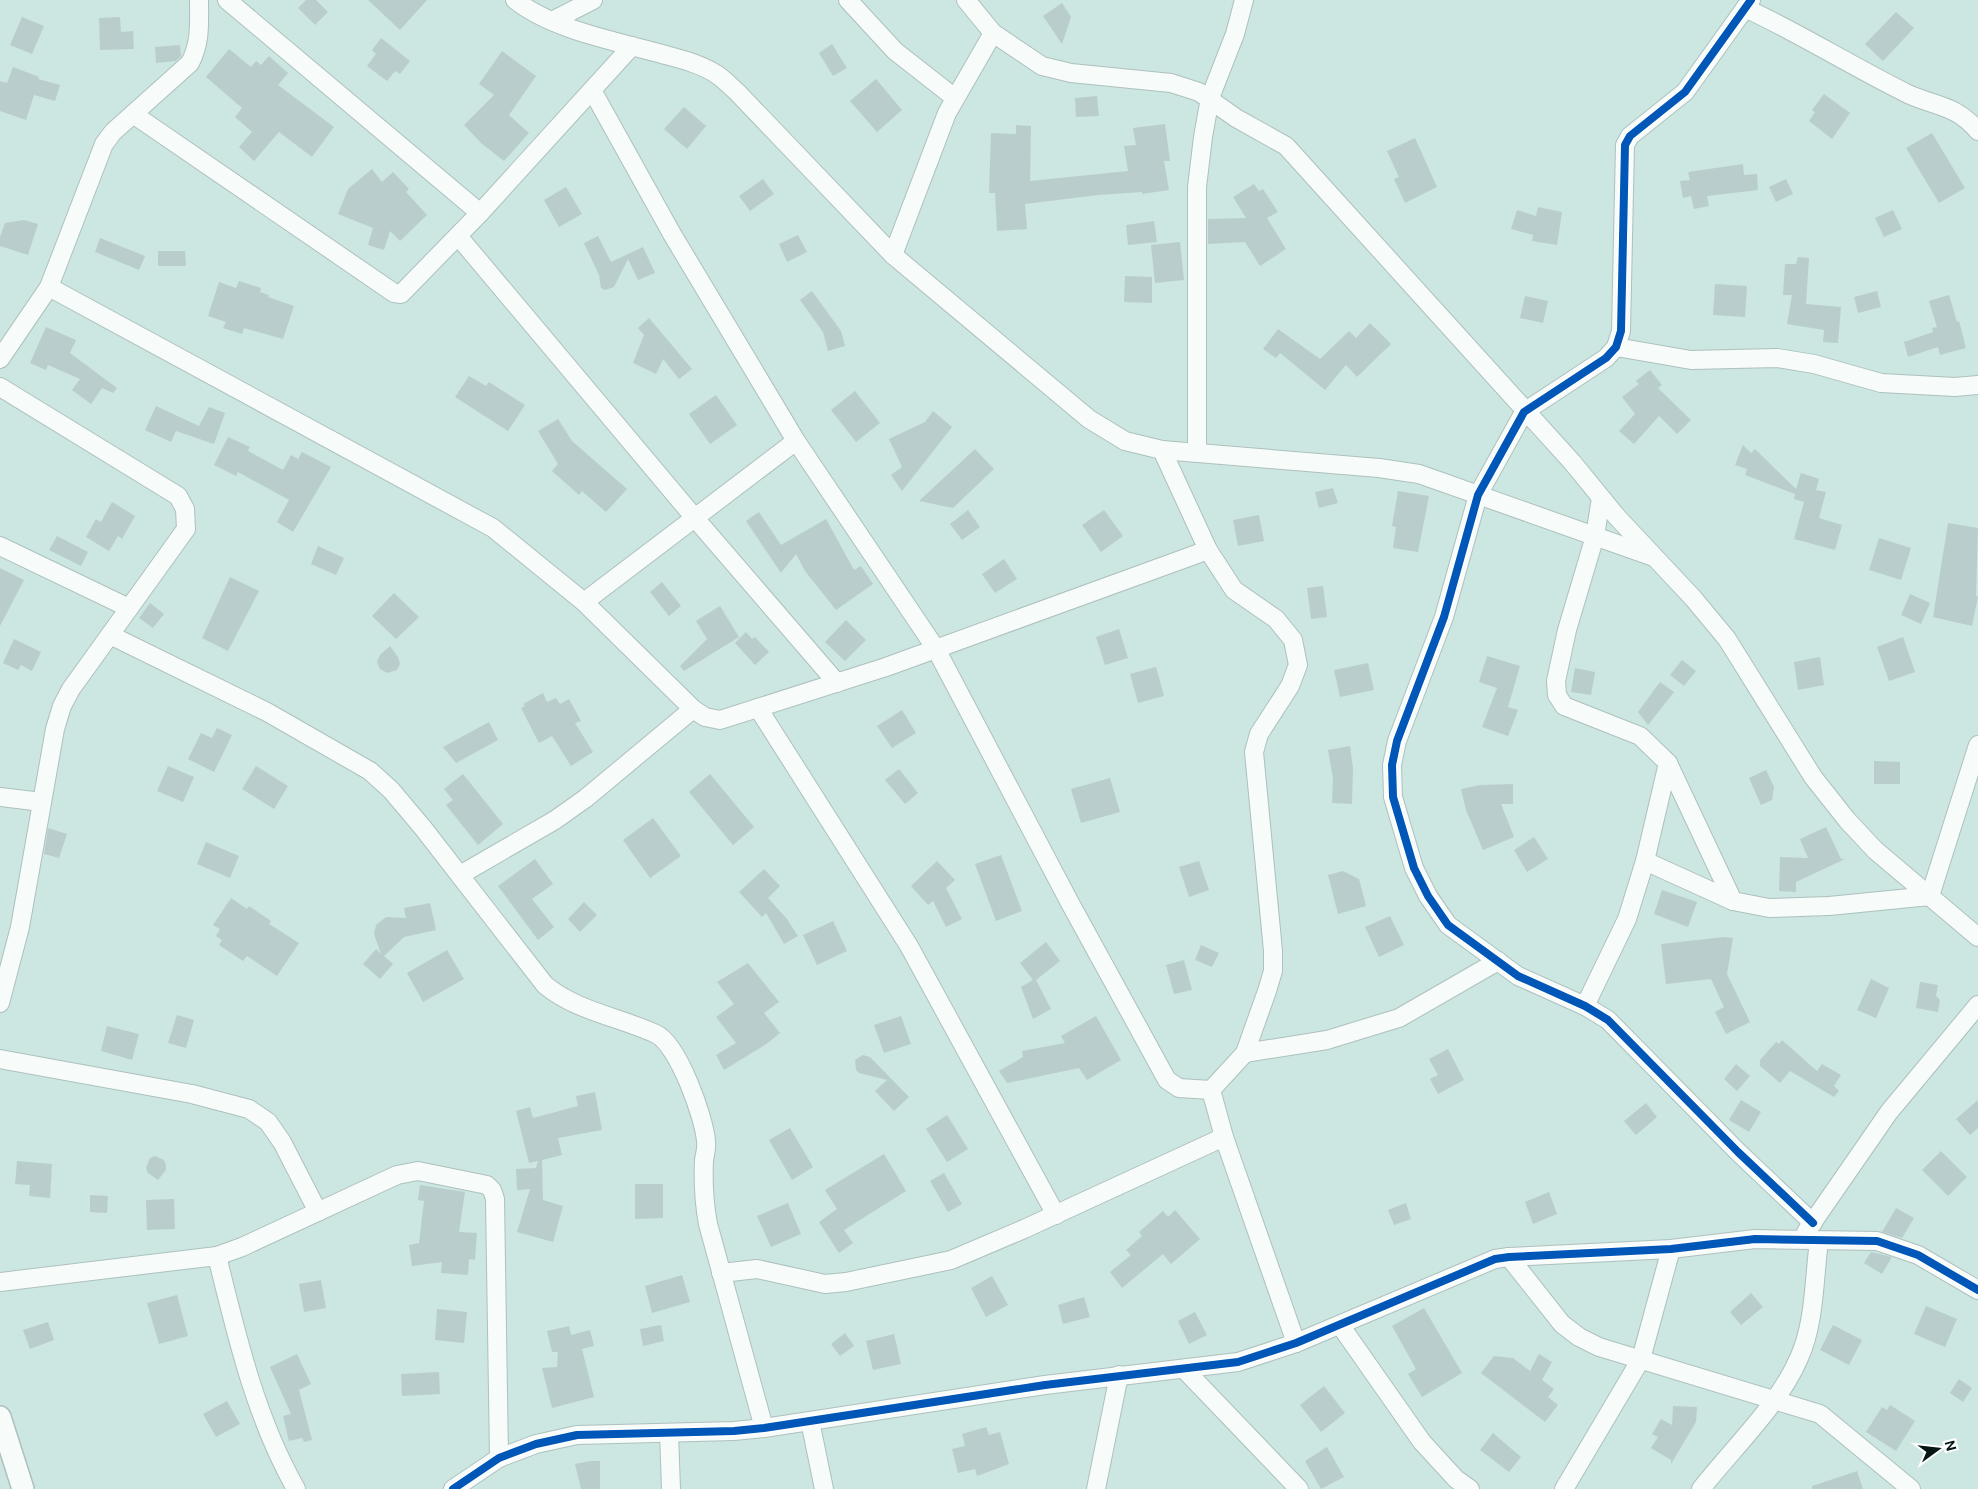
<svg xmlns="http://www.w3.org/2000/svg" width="1978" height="1489" font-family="'DM Sans',sans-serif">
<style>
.building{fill:#b9cecc}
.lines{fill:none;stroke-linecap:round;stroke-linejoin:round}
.minor-casing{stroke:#adc1bd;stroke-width:20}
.tertiary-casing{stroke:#adc1bd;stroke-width:24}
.minor{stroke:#f7fbfa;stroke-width:18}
.tertiary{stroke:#f7fbfa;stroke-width:21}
.cycleway-casing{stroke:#fff;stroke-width:11}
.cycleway{stroke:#0057b8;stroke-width:8}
</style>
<rect width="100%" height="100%" fill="#cce6e1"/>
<!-- building -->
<g class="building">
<polygon points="306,0 316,0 328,12 315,25 298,8"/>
<polygon points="368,0 427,0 400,30"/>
<polygon points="1062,3 1071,17 1062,44 1043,16"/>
<polygon points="1896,12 1914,28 1883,61 1865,44"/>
<polygon points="22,17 44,26 32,54 10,45"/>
<polygon points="120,17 121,32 133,31 134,49 100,50 99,18"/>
<polygon points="381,38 410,61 400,74 395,71 387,81 367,66 376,54 372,50"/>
<polygon points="832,44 847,68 833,76 819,53"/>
<polygon points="180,45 181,56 176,61 156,63 155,47"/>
<polygon points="229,49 251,67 256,61 261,65 269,56 288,73 278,85 334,127 312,157 279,132 254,161 239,147 252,132 235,117 242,108 206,77"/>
<polygon points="502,51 536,76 509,115 529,133 504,161 481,143 464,125 494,95 479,84"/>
<polygon points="13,67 39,77 38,79 60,85 55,101 34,95 26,120 0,111 0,81 7,83"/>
<polygon points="876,79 902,110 877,132 850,101"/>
<polygon points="1824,94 1850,113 1832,139 1809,121 1815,112 1812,110"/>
<polygon points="1097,96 1099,116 1076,117 1075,98"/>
<polygon points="684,107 706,126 687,149 664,129"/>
<polygon points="1165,124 1170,161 1164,161 1169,190 1142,194 1142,192 1098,195 1025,204 1027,229 997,231 995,193 989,193 991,133 1016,134 1016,125 1031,126 1030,181 1128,171 1124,146 1136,145 1133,128"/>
<polygon points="1932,133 1965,188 1939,203 1906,148"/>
<polygon points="1415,138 1437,187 1405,203 1394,179 1399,177 1387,151"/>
<polygon points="1743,164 1744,175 1757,174 1758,190 1707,196 1709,206 1694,209 1691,196 1683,198 1680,181 1690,180 1688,172"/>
<polygon points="372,169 382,182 393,172 409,189 406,192 427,215 400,241 390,231 384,250 368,245 373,228 338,214 348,189"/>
<polygon points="763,179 774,194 750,211 739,196"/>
<polygon points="1786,179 1793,194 1776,202 1769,187"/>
<polygon points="1254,184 1259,191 1263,189 1278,212 1267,218 1286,249 1260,266 1245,242 1208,244 1208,219 1246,218 1233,197"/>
<polygon points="566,187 582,214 559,227 544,200"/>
<polygon points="1538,207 1562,212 1557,245 1532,241 1533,235 1511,229 1517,210 1536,216"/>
<polygon points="1893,210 1902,229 1884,237 1875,218"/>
<polygon points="24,220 38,224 28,255 0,246 0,237 5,223"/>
<polygon points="1154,221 1157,242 1128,245 1126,225"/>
<polygon points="798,235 807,252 787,262 779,244"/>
<polygon points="598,236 611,262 643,247 655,273 638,280 628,259 614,287 605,290 601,288 599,275 584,243"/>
<polygon points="100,238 145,256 139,270 95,252"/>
<polygon points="1180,242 1184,280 1155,283 1151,245"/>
<polygon points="158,251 185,251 186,266 158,266"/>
<polygon points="1798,257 1809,258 1806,304 1841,307 1838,343 1823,342 1824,330 1787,324 1792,295 1783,295 1785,264 1796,264"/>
<polygon points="1125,276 1152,277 1152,303 1124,302"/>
<polygon points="239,281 261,288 260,292 269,295 268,297 294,306 283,339 244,328 242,334 223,328 226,322 208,316 219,282 236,288"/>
<polygon points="1715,284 1747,286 1745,317 1713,315"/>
<polygon points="812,291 841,331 845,346 828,351 823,332 800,300"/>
<polygon points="1877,291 1881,307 1858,313 1854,297"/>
<polygon points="1949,295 1957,322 1959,321 1966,348 1940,355 1938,347 1908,357 1904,342 1933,332 1932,328 1937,327 1929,301"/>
<polygon points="1525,296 1548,301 1543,323 1520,318"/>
<polygon points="649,318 692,369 679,379 663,359 656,374 633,363 644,335 638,328"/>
<polygon points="1370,323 1391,344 1357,377 1346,365 1325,390 1280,353 1276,358 1263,349 1278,329 1320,359 1349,331 1356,338"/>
<polygon points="46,327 76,340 70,353 117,388 113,393 102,388 91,404 72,390 80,379 48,365 46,370 30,363"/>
<polygon points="1650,370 1662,385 1658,388 1691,420 1677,434 1659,416 1634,444 1619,431 1635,414 1622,397 1639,384 1636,381"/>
<polygon points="469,376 486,386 489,382 525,405 508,431 455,397"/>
<polygon points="855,391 880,423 856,442 831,410"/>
<polygon points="716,395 737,425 710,444 689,414"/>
<polygon points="156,406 199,426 209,407 225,413 214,444 176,431 171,442 145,430"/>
<polygon points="933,411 952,427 902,491 891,475 902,467 889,439 925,422"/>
<polygon points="558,419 572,441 627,489 606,512 582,491 579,495 552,471 558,464 538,431"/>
<polygon points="228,437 250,447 248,451 283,470 291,455 298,459 302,452 331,467 293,532 277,522 289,500 238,472 236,476 214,465"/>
<polygon points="1743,445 1751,453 1755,449 1796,489 1801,473 1819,479 1816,490 1826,492 1819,518 1842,525 1835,550 1794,539 1804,502 1794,499 1795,494 1745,475 1747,469 1735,465"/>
<polygon points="975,449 994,469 953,508 919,501"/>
<polygon points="1333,488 1338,503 1319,508 1315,492"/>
<polygon points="1398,491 1429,496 1418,552 1393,548 1396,527 1392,526"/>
<polygon points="112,502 135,516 122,539 118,536 109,551 86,537 96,519 101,522"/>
<polygon points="968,510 980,527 962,540 950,524"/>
<polygon points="1104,510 1123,536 1101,552 1082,525"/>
<polygon points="759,512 781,545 826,519 854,570 861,566 873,584 836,610 805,571 796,554 781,573 746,521"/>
<polygon points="1259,515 1264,541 1238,546 1233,520"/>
<polygon points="1948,523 1978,528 1976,596 1978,597 1972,626 1933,617"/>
<polygon points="57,536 88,552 81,566 49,550"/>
<polygon points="1879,538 1911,548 1901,580 1869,570"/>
<polygon points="318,546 344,558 336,575 311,564"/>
<polygon points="1004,559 1017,579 995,593 982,574"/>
<polygon points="0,568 24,580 0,626"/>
<polygon points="230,577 259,591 228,651 202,638"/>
<polygon points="662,582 681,606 669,616 650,592"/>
<polygon points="1323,586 1327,617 1311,619 1307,588"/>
<polygon points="394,593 419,617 396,639 372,616"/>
<polygon points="1910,594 1930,603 1921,624 1901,615"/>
<polygon points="150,603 164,614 153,628 139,618"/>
<polygon points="720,606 739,637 684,671 680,666 707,639 696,621"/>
<polygon points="846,620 866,640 845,661 825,642"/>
<polygon points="1119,629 1128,658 1105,665 1096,637"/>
<polygon points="746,632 752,639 755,637 769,652 755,665 735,643"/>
<polygon points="1903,637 1915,672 1889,681 1877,647"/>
<polygon points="14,639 41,652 32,671 21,665 18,670 3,663"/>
<polygon points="390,646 398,657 400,664 397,670 387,673 380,669 377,662 380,655"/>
<polygon points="1487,656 1520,666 1508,707 1518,710 1508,736 1482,727 1497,688 1479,682"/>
<polygon points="1820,657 1824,685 1798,690 1794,662"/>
<polygon points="1682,660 1696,671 1684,686 1670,675"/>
<polygon points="1368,663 1374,690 1340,697 1334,670"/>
<polygon points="1156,667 1164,696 1138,703 1130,674"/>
<polygon points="1575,668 1595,672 1591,695 1571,692"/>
<polygon points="1660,682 1674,692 1648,725 1638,712"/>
<polygon points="543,693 547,702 556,698 560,704 569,699 581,721 575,723 593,752 571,766 552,736 539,743 521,708 525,706 523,704"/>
<polygon points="902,710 916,733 892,748 877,726"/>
<polygon points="489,722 498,740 456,763 443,747"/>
<polygon points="217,728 232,735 214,772 188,759 201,733 212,738"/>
<polygon points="1350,746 1353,768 1352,804 1332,803 1333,778 1328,750"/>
<polygon points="1874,761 1900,762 1900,784 1874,784"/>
<polygon points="168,766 194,777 183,802 157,791"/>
<polygon points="256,766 288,786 274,809 242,789"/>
<polygon points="899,769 918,793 905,804 885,780"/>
<polygon points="1766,770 1774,787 1772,800 1761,805 1749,778"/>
<polygon points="463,774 503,824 478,845 446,805 453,800 444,789"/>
<polygon points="710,774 754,827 733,845 689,792"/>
<polygon points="1110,778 1120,812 1081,823 1071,789"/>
<polygon points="1513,784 1513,804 1501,804 1514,837 1483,850 1466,810 1461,789 1480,785"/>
<polygon points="653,818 681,856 650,878 623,840"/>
<polygon points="1826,827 1841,859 1845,859 1796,882 1796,892 1779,891 1780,857 1808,858 1800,839"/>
<polygon points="48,828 67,834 59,858 44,854"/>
<polygon points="1534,837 1548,859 1527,872 1514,850"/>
<polygon points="206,842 239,856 230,878 197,864"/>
<polygon points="1001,855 1022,911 996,921 975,864"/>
<polygon points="535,859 553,884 532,899 554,927 538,940 498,886"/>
<polygon points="937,861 955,880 946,888 962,919 946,927 933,901 928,905 911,886"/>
<polygon points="1199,861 1209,890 1189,897 1179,867"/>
<polygon points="764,869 780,886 768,898 787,919 798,936 784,944 766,913 762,917 739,892"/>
<polygon points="1343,871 1359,879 1366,906 1338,914 1328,875"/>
<polygon points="1662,890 1697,902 1688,927 1654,914"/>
<polygon points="231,898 247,909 249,906 271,921 269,924 299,943 277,976 247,956 243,961 219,945 222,940 216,936 220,929 213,925"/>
<polygon points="584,902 597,915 580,932 568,919"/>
<polygon points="430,903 436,930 404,937 384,956 393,964 380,979 363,964 376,949 381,954 374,934 376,925 386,917 406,918 404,908"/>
<polygon points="1390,916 1404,945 1379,957 1365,927"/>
<polygon points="833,921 847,951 817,965 803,935"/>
<polygon points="1724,937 1733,938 1727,974 1750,1022 1726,1034 1715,1012 1724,1007 1711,979 1666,984 1661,944"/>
<polygon points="1046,942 1060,961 1036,980 1051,1009 1033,1019 1021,987 1033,980 1020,963"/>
<polygon points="1201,945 1219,953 1212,967 1195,960"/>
<polygon points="447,950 464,979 423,1002 407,973"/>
<polygon points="1184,960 1192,990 1174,994 1166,965"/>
<polygon points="748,963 779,1002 764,1013 780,1033 765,1045 724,1070 716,1055 736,1043 716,1017 734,1004 717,982"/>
<polygon points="1871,979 1889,988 1876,1018 1857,1010"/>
<polygon points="1920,982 1938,985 1936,996 1940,1000 1938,1012 1916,1008"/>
<polygon points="177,1015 194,1020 186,1048 168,1043"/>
<polygon points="901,1016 911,1044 884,1053 874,1025"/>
<polygon points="1096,1016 1121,1060 1087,1080 1079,1068 1007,1083 999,1071 1023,1057 1022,1051 1065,1043 1061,1036"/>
<polygon points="107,1026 139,1034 132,1060 101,1051"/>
<polygon points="1782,1040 1817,1071 1822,1064 1841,1075 1834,1086 1839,1091 1834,1097 1790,1071 1780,1083 1760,1066 1760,1060 1776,1042 1779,1044"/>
<polygon points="1448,1049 1464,1080 1438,1094 1430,1079 1438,1075 1429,1059"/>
<polygon points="863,1055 870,1057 909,1097 894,1111 875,1091 887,1080 859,1073 856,1070 855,1060"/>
<polygon points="1736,1064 1750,1076 1737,1091 1724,1079"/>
<polygon points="595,1092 602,1130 558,1138 562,1155 542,1160 543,1200 563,1206 553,1242 517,1232 530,1189 517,1190 516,1169 536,1168 538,1161 529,1163 516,1111 530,1107 533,1118 578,1106 576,1096"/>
<polygon points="1741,1100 1761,1112 1749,1132 1729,1120"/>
<polygon points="1978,1100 1978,1128 1970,1135 1956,1119"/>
<polygon points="1646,1103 1657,1117 1636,1135 1624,1121"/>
<polygon points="947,1115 968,1149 947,1162 926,1129"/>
<polygon points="790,1128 813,1167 792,1180 769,1140"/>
<polygon points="1941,1151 1967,1177 1948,1196 1922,1170"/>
<polygon points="884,1154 906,1191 844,1230 853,1243 839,1253 819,1222 837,1209 825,1190"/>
<polygon points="155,1156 164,1160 166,1165 166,1170 158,1180 148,1173 146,1168 150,1158"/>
<polygon points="17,1161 52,1164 50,1198 29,1196 30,1185 15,1184"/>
<polygon points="944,1173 962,1204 948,1212 930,1181"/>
<polygon points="635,1184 663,1184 663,1218 635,1219"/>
<polygon points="420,1185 465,1192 459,1232 477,1233 475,1260 469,1259 468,1275 441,1273 442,1262 412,1266 409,1245 419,1243 424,1201 418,1200"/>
<polygon points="1549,1192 1557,1214 1533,1224 1525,1202"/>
<polygon points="90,1195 108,1196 107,1213 90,1212"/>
<polygon points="174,1199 175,1229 147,1230 146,1200"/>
<polygon points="788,1203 801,1234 771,1247 757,1216"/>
<polygon points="1406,1203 1411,1219 1394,1225 1388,1210"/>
<polygon points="1896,1208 1914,1218 1902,1238 1882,1232"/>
<polygon points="1175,1210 1200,1239 1171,1264 1163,1254 1122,1288 1110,1272 1131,1255 1126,1250 1142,1236 1139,1232 1163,1211 1168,1217"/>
<polygon points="1871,1252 1892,1257 1882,1274 1864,1263"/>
<polygon points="682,1275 690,1302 652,1313 645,1286"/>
<polygon points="992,1276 1008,1305 986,1317 971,1288"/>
<polygon points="321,1280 326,1308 304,1312 299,1284"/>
<polygon points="1751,1293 1763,1307 1741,1325 1730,1312"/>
<polygon points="177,1295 188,1336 159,1344 147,1303"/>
<polygon points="1084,1297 1090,1317 1063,1324 1058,1305"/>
<polygon points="1926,1306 1957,1319 1945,1347 1914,1334"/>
<polygon points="1424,1308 1462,1373 1422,1397 1408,1374 1416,1369 1392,1326"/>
<polygon points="437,1309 467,1312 464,1343 435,1340"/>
<polygon points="1195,1312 1207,1335 1189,1344 1178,1321"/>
<polygon points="48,1322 54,1340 30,1349 23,1330"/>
<polygon points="661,1325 664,1341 643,1346 640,1329"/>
<polygon points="1833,1325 1862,1340 1849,1365 1820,1350"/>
<polygon points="569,1326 571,1335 590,1330 594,1346 582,1349 594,1397 552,1408 542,1368 557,1367 558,1352 552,1352 547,1331"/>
<polygon points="845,1333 854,1346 840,1356 831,1344"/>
<polygon points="894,1334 901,1364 873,1370 866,1341"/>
<polygon points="297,1354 311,1384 299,1390 312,1440 304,1442 302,1438 289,1441 283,1416 291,1414 270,1367"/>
<polygon points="1539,1354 1552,1362 1542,1380 1554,1389 1548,1397 1558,1405 1545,1422 1481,1373 1494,1356 1513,1358 1530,1371"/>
<polygon points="439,1372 440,1394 402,1396 401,1374"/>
<polygon points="1959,1379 1972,1388 1963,1402 1950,1393"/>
<polygon points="1324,1386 1345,1413 1321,1432 1300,1405"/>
<polygon points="227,1401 240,1424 216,1437 203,1414"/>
<polygon points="1890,1405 1915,1421 1896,1451 1866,1432 1882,1407 1887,1410"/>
<polygon points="1673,1406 1697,1407 1696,1422 1671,1464 1671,1460 1651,1448 1658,1437 1652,1434 1661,1419 1672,1425"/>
<polygon points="986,1427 989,1435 1000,1432 1009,1464 977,1476 975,1469 958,1473 952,1449 965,1446 962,1434"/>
<polygon points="1493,1433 1521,1457 1509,1472 1480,1450"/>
<polygon points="1327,1447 1344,1477 1321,1489 1305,1461"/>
<polygon points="590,1461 600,1461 600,1489 581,1489 575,1464"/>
<polygon points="1857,1471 1863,1489 1812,1489 1812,1486"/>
</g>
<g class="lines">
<defs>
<g id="minor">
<polyline points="227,0 480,213"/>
<path d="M515,0C553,30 615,41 662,54C680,59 701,64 716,74C724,79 730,86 737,92L893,255L1089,419L1125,441L1162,450L1379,468L1419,474L1651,556"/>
<polyline points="848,0 895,51 955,98"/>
<polyline points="966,0 993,33 1042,66 1071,73 1171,83 1199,92 1236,118 1286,146 1572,462 1617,517 1693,598 1727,639 1813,777 1847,820 1875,850 1978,937"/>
<polyline points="1751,0 1685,92 1630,136 1625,145 1621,331 1616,347 1606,358 1524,412 1478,495 1444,617 1397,741 1392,765 1393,797 1414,868 1428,896 1448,925 1518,976 1585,1006 1608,1020 1738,1152 1813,1223"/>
<path d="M1745,8C1801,34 1853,67 1908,94C1937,107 1956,105 1978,131"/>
<polyline points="552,21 593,0"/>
<polyline points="592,90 672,234 796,441 936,649 1070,903 1167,1080 1179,1088 1211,1090"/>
<polyline points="133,114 394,293 401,294 480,213 632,46"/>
<polyline points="458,236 694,517 837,683"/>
<polyline points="893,255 947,113 993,33"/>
<polyline points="49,287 493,528 584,602 693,709 705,717 720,720 886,667 1208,550"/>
<polyline points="1616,347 1691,360 1777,358 1814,364 1881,383 1955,387 1978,385"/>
<path d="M0,359L49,287L104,144L113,132L190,63C201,42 199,23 199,0"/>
<polyline points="0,387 178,496 185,509 186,529 71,689 62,706 55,729 20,927 0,1003"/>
<polyline points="1162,450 1208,550 1234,590 1276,619 1293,640 1298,665 1290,686 1259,734 1254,752 1273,951 1273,971 1267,991 1245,1053 1211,1090 1224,1137 1296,1343"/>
<polyline points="1197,453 1197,187 1203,137 1210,98 1235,34 1244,0"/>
<polyline points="1601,498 1595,536 1567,630 1556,681 1557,695 1564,706 1640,736 1668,763 1733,901 1769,908 1829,906 1930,896"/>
<polyline points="0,546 129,608"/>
<polyline points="584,602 796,441"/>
<path d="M110,635L267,712L370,771L391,790L423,828L545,985C576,1011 619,1017 656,1034C678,1044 704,1117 706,1141C707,1148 705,1154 704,1160C703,1182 704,1203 708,1224L764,1428"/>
<polyline points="758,708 909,946 1056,1215"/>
<polyline points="0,797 42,802"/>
<polyline points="1645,861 1733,901"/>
<polyline points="460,875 555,820 586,798 693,709"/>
<polyline points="1930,896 1978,745"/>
<polyline points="1585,1006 1627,919 1645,861 1668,763"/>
<polyline points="1245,1053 1327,1040 1399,1018 1498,961"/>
<polyline points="0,1059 192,1094 249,1109 268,1122 282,1142 318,1212"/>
<polyline points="1806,1232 1889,1112 1978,1005"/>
<path d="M217,1256C237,1337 255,1416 296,1489"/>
<polyline points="1509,1257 1562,1324 1579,1337 1599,1347 1820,1414 1911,1489"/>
<polyline points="721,1273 757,1269 825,1284 846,1282 951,1260 1024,1229 1224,1137"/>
<polyline points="0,1282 217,1256 242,1247 397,1175 418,1171 487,1185 492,1190 495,1199 499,1458"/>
<polyline points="1340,1325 1422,1442 1456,1479 1470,1489"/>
<polyline points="1184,1369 1299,1489"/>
<polyline points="810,1421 824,1489"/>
<polyline points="669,1433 671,1489"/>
<polyline points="453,1489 499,1458 536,1444 577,1435 734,1431 764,1428 1045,1385 1238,1362 1296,1343 1495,1259 1509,1257 1671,1249 1755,1239 1877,1241 1918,1255 1978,1290"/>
<polyline points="1096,1489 1119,1375"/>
<polyline points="1564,1489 1641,1359 1671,1249"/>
<path d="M1701,1489C1733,1448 1779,1405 1799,1358C1815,1323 1814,1278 1819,1241"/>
</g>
<polyline id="tertiary" points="0,1417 23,1489"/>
</defs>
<!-- minor casing -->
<use href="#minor" class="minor-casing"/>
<!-- tertiary casing -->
<use href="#tertiary" class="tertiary-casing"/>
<!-- minor -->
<use href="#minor" class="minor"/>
<!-- tertiary -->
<use href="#tertiary" class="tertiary"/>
<defs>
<g id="cycleway">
<polyline points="1751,0 1685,92 1630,136 1625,145 1621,331 1616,347 1606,358 1524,412 1478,495 1444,617 1397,741 1392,765 1393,797 1414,868 1428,896 1448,925 1518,976 1585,1006 1608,1020 1738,1152 1813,1223"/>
<polyline points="453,1489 499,1458 536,1444 577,1435 734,1431 764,1428 1045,1385 1238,1362 1296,1343 1495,1259 1509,1257 1671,1249 1755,1239 1877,1241 1918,1255 1978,1290"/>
</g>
</defs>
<!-- cycleway casing -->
<use href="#cycleway" class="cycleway-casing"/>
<!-- cycleway -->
<use href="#cycleway" class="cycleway"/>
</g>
<!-- north arrow -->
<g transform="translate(1938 1449) rotate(75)" stroke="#ffffff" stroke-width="4" paint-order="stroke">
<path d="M0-4L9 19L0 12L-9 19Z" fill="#051613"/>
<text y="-8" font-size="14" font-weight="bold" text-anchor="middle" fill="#051613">N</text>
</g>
</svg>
